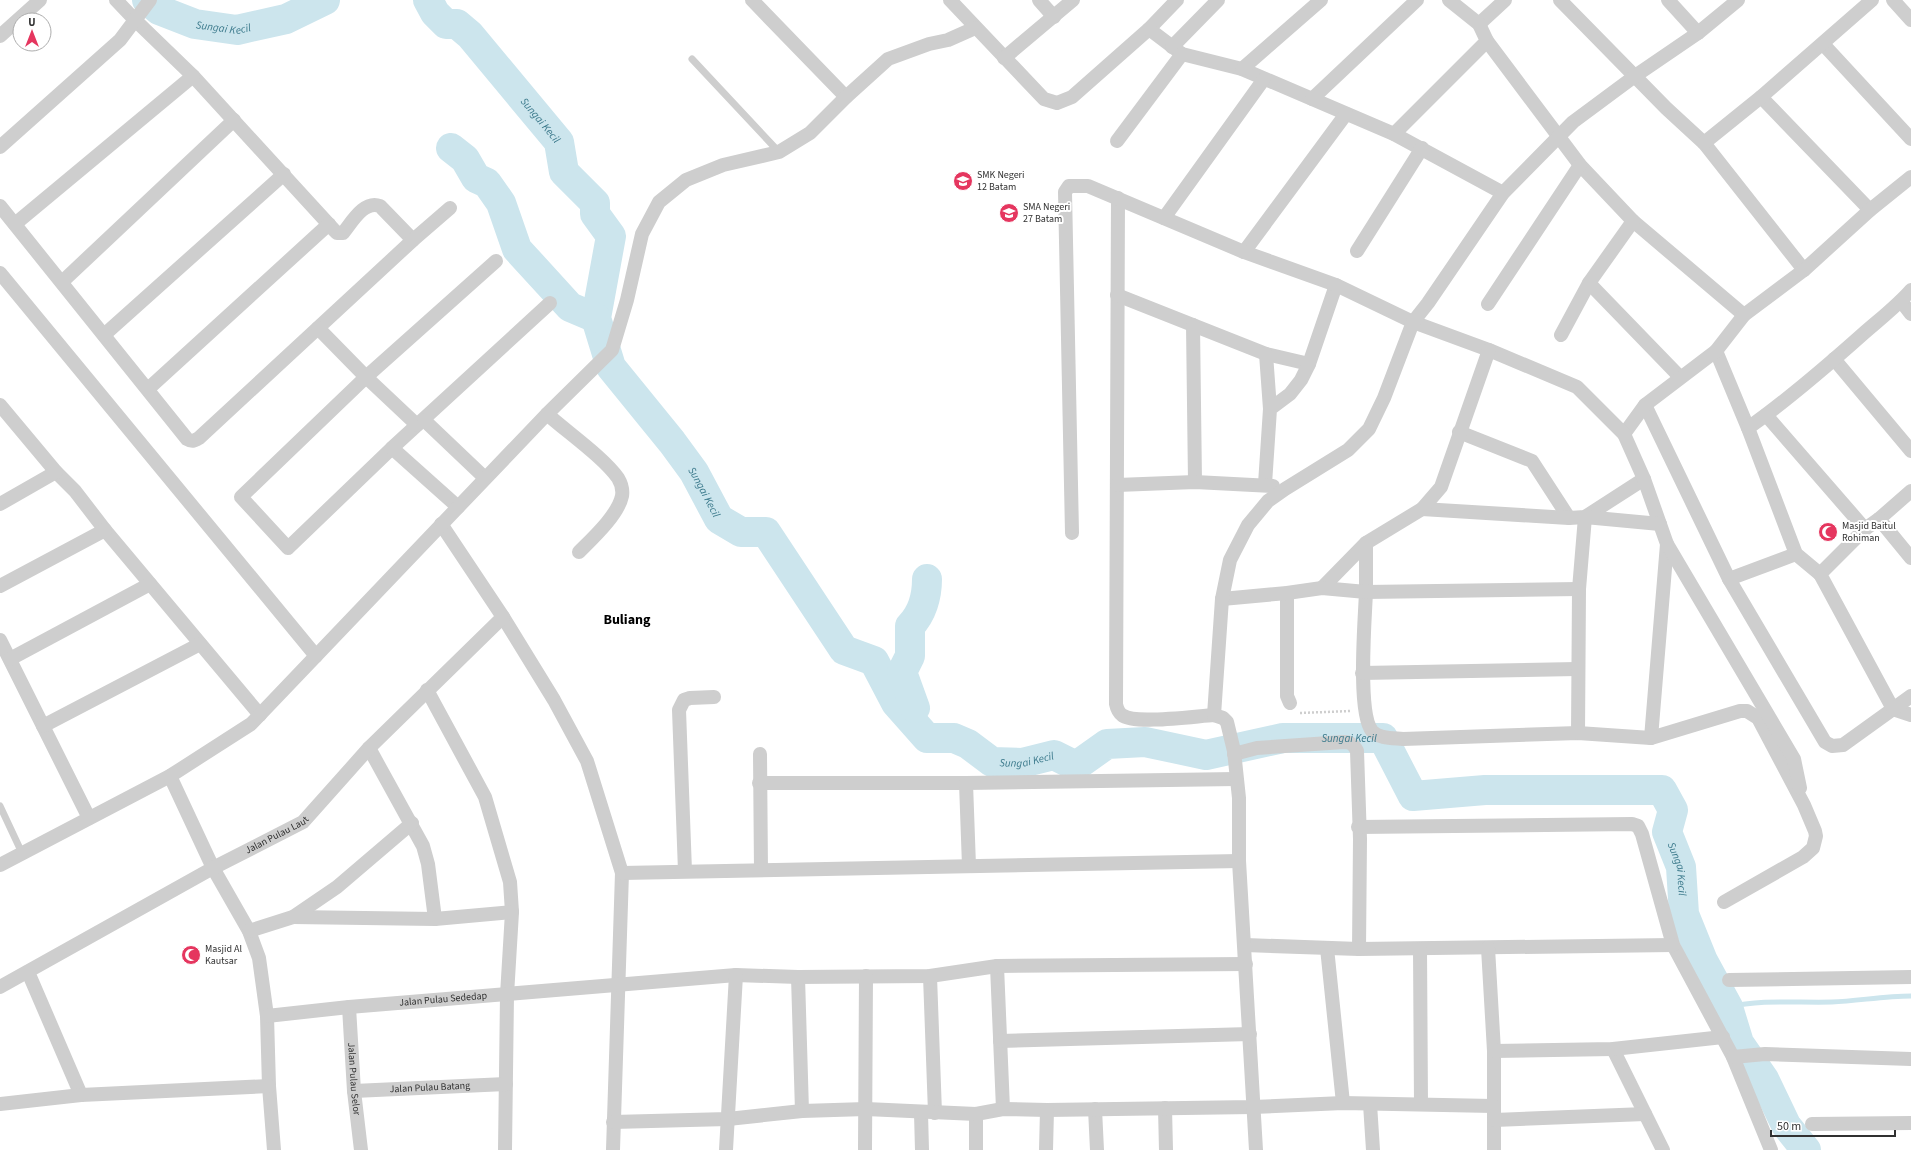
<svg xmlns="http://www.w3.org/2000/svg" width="1911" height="1150" font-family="'Source Sans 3',sans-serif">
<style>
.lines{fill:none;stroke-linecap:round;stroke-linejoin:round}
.stream{stroke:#cce5ed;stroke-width:5}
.river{stroke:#cce5ed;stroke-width:30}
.path{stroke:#cecece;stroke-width:2.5;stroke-dasharray:2 2;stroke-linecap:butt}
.service{stroke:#cecece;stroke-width:7}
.minor{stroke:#cecece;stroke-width:14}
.labels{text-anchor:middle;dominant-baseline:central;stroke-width:4;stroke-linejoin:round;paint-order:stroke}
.poi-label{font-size:10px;fill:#313131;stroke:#fff;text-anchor:start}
.street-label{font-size:10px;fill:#313131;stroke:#fff}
.water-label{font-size:11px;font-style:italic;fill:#3c7a8c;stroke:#fff}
.district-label{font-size:14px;font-weight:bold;fill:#000;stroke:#fff}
</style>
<rect width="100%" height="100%" fill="#fff"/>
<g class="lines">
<!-- stream -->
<path class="stream" d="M1728,1007C1763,999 1796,1003 1832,1002C1858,1001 1884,996 1911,996"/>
<!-- river -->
<g class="river">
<path id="s1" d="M147,0L159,10L195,24L237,30L286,19L325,0"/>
<path id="s2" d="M428,0L435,13L446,24H457L470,35L559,142L564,172L595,203V214L611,236L596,318L611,367L672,442L694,472L719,519L741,532H766L844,650L874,661L896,703L927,738H954L968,744L992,762L1022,763L1054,755L1076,766L1107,744L1145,742L1206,755L1283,738H1383L1413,796L1485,790H1662L1673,810L1667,832L1681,867L1684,914L1703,961L1728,1007L1739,1043L1764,1079L1786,1125L1806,1150"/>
<polyline points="451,148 465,159 476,178 487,183 501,203 517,249 570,307 596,318"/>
<path d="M915,708L902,672L910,656V626C922,614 927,596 927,579"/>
</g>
<!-- path -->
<polyline class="path" points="1300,713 1351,711"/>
<!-- service -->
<g class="service">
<polyline points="692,59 779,152"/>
<polyline points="0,806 22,853"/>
</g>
<!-- minor -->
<g class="minor">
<path d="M116,0L135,20L193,76L334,230L337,233H343C352,222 364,200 380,206L413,240"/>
<polyline points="752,0 846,97"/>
<polyline points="950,0 1044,99 1057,103 1072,97 1149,29 1177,0"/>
<polyline points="1039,0 1054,17"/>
<polyline points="1560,0 1666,108 1704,143 1804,270"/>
<polyline points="1668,0 1698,33"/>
<polyline points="1893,0 1911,20"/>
<polyline points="1479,24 1505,0"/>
<polyline points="1149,29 1182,54 1242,69 1394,134 1503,193"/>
<polyline points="0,36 40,0"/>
<polyline points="1487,41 1580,165 1633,221 1744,315"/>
<polyline points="1823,44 1911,139"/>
<polyline points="1172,47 1218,0"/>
<polyline points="1004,58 1073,0"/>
<polyline points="1242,69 1321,0"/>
<polyline points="1761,97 1870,210"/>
<polyline points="1312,99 1417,0"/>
<polyline points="1394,134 1487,41 1479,24 1449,0"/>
<polyline points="1117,141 1182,54"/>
<polyline points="1704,143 1761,97 1872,0"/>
<polyline points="0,147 120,40 150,0"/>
<path d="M1118,198L1116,704C1117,709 1118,712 1122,715C1134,725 1196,716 1214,715"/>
<path d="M0,206L187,439C192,442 194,441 199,438L413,240L450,208"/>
<polyline points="1164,218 1264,79"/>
<polyline points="15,224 193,76"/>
<polyline points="1357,251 1422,148"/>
<polyline points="1244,252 1346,114"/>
<polyline points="496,261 366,377 241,497 288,548 392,448 550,303"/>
<polyline points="0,273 316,656"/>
<polyline points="62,282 234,120"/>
<polyline points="1589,283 1680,377"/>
<polyline points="1117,295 1266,354 1309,364"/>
<polyline points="1901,301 1911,314"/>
<polyline points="1488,304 1580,165"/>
<polyline points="1193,325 1195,482"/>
<polyline points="318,328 366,377 417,425"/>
<polyline points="104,335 284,174"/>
<polyline points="1561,335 1589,283 1633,221"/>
<polyline points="1716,351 1748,428 1796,554 1820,574"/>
<polyline points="1266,354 1270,409"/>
<polyline points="1834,359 1911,451"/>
<polyline points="148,389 329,224"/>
<polyline points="0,405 56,472 75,491 105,530 260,715"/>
<polyline points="1645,405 1729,579 1825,742 1832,746 1843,745 1893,709 1911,715"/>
<path d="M547,414C567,432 603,457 618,478C621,483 623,490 622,496C618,515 593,538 579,552"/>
<polyline points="1766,415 1865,529"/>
<polyline points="424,420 485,478"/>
<path d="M1748,428C1789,399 1827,366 1864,333C1880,319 1897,306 1911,290"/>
<polyline points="1459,432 1532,461 1569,518"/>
<polyline points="1624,434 1645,405 1716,351 1744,315 1804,270 1870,210 1911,177"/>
<polyline points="392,448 458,507"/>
<polyline points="1265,484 1270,409 1290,394 1301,380 1309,364 1336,285"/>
<polyline points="1117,485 1195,482 1273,486"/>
<polyline points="1911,491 1879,519 1865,529 1820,574 1893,709 1911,696"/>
<polyline points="0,504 56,472"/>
<polyline points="1422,509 1569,518 1585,517 1644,479"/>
<polyline points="1879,519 1911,558"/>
<polyline points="441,524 503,617 554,700 587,761 622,873 613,1150"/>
<polyline points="1072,533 1065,192 1069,186 1088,186 1244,252 1336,285 1413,322 1489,350 1577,387 1624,434 1644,479 1667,544 1651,738"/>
<path d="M1366,543C1366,559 1366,576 1366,592C1365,618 1357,713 1372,731C1379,739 1393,738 1403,739L1578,733L1651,738L1740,711H1747L1758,718L1804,805L1815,831L1816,836L1813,848L1803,857L1724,902"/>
<polyline points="1667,544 1794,759 1800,788"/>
<polyline points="1729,579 1796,554"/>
<polyline points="0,586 105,530"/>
<polyline points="1322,588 1366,543 1422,509 1441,487 1489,350"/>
<polyline points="1287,593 1287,696 1290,703"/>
<polyline points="1222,599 1287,593 1322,588 1366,592 1579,589"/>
<polyline points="0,640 89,818"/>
<polyline points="10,659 150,584"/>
<polyline points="1362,673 1577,669"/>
<polyline points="427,690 485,797 510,882 512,912 507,995 505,1150"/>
<polyline points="43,726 200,644"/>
<polyline points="1578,733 1579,589 1585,517 1660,524"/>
<polyline points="369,748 423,846 428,864 435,919"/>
<polyline points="760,754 761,870"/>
<path d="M1234,754L1257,748L1344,742C1351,742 1354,745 1357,751L1360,839L1359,949"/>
<polyline points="170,776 213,868 249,931 259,958 267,1016 269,1086 274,1150"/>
<polyline points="759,783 966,783 1236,779"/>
<polyline points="966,783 969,866"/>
<polyline points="1358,827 1632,824 1638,826 1642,834 1673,945 1733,1057 1771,1150"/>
<polyline points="0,865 170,776 251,724 547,414 612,350 627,300 642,234 659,202 686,180 723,165 779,152 810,133 846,97 888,59 929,44 948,40 975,28"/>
<polyline points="685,871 679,710 684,700 690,698 714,697"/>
<polyline points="622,873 1239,861"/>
<polyline points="293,917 435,919 512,912"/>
<polyline points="249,931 293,917 337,887 412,823"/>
<polyline points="1245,945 1359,949 1673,945"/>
<polyline points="1327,948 1343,1103"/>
<polyline points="1488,948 1494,1051 1494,1150"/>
<polyline points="1420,949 1421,1104"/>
<polyline points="997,966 1003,1109"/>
<polyline points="28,972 81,1095"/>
<polyline points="930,976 935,1113"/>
<polyline points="798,977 802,1111"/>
<polyline points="1729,980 1911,977"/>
<path id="s3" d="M0,987L213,868L303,822L369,748L503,617"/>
<path id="s4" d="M349,1007L354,1091L361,1150"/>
<path id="s5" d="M267,1016L349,1007L736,975L798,977L930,976L997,966L1246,964"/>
<polyline points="1000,1041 1250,1034"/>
<polyline points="1613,1049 1663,1150"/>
<polyline points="1494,1051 1613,1049 1723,1037"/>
<polyline points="1733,1057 1765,1054 1911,1059"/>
<path id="s6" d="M354,1091L506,1084"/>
<polyline points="0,1104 81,1095 269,1086"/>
<polyline points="1370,1104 1373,1150"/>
<polyline points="1165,1108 1166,1150"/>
<polyline points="1095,1109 1097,1150"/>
<polyline points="921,1113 922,1150"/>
<polyline points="976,1114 976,1150"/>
<polyline points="1494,1120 1645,1114"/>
<polyline points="613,1122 728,1119 802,1111 866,1109 976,1114 1003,1109 1047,1110 1253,1107 1343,1103 1493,1106"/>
<polyline points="1812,1124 1911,1123"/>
<polyline points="726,1150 736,975"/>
<polyline points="865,1150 866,976"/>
<polyline points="1046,1150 1047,1110"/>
<polyline points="1256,1150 1239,861 1239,798 1234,751 1227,722 1223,718 1214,715 1222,599 1230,560 1248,525 1268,501 1285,489 1348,450 1369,429 1384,398 1413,322 1428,303 1503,193 1573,122 1635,76 1698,33 1738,0"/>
</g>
</g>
<!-- icons -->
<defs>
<symbol id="school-disc" viewBox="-11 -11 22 22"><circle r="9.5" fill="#e5365f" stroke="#fff"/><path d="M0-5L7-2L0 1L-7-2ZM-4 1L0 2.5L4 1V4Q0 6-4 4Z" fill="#fff"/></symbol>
<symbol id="mosque-disc" viewBox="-11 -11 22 22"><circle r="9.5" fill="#e5365f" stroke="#fff"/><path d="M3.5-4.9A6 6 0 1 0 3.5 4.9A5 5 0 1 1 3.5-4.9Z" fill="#fff"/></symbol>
</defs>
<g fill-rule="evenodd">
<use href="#school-disc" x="952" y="170" width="22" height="22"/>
<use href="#school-disc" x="998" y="202" width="22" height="22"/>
<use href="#mosque-disc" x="1817" y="521" width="22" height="22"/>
<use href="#mosque-disc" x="180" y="944" width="22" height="22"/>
</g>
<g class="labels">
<!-- poi labels -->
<g class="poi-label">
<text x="977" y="175">SMK Negeri<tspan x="977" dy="12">12 Batam</tspan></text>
<text x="1023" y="207">SMA Negeri<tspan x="1023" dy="12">27 Batam</tspan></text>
<text x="1842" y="526">Masjid Baitul<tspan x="1842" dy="12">Rohiman</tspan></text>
<text x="205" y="949">Masjid Al<tspan x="205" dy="12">Kautsar</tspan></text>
</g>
<!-- street labels -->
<g class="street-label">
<text stroke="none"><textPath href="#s3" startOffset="316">Jalan Pulau Laut</textPath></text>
<text stroke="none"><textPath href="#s5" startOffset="177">Jalan Pulau Sededap</textPath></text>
<text stroke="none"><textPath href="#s4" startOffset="72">Jalan Pulau Selor</textPath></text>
<text stroke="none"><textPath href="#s6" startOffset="76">Jalan Pulau Batang</textPath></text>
</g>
<!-- water labels -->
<g class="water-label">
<text stroke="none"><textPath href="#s1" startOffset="83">Sungai Kecil</textPath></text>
<text stroke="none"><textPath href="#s2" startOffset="169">Sungai Kecil</textPath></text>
<text stroke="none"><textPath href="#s2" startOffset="601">Sungai Kecil</textPath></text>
<text stroke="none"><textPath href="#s2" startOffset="1393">Sungai Kecil</textPath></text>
<text stroke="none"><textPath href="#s2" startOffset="1057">Sungai Kecil</textPath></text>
<text stroke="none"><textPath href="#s2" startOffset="1826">Sungai Kecil</textPath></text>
</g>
<!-- district labels -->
<g class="district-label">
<text x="627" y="620">Buliang</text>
</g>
</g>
<!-- north arrow -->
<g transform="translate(32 32)"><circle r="19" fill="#ffffff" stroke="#adadad"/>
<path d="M0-3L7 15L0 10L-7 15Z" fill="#e5365f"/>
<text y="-6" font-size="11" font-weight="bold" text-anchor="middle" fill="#313131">U</text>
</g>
<!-- scale -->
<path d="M1771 1130v6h124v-6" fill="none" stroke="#313131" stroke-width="2"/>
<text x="1777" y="1130" font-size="12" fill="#313131" stroke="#ffffff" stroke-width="3" paint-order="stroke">50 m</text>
</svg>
